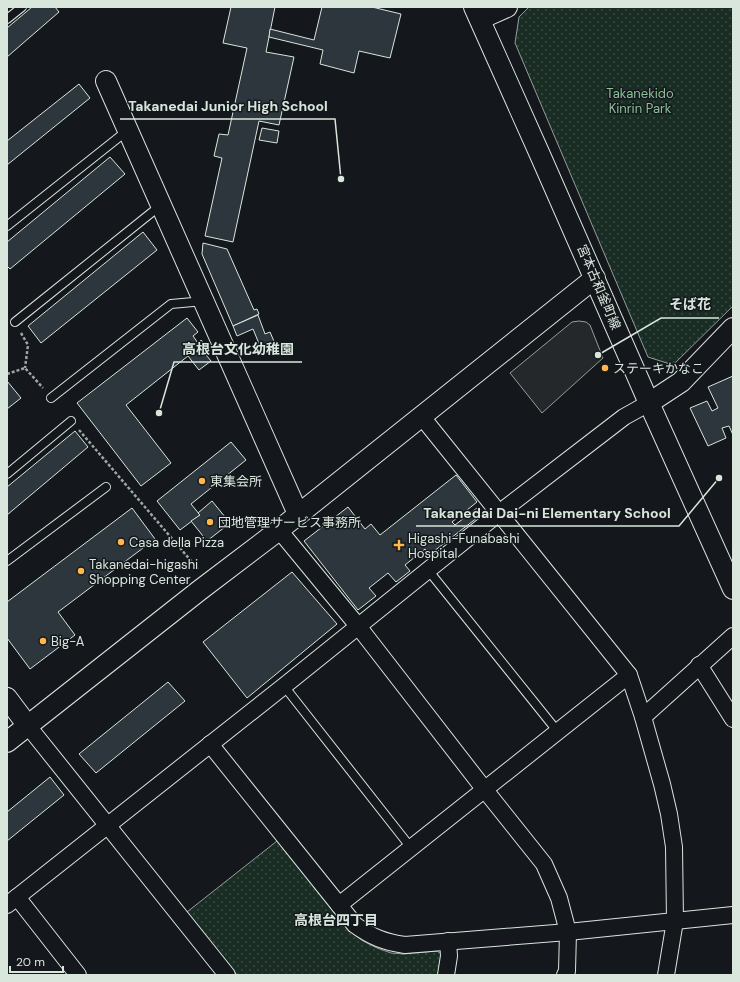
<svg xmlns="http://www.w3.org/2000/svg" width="740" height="982" font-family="'DM Sans','Noto Sans JP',sans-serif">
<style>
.park{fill:url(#park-dots);stroke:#939e99}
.parking{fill:#24282b;stroke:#939e99}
.building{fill:#2c363c;stroke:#d8e6dc}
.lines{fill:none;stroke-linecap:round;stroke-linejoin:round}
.service-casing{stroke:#d8e6dc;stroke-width:10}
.minor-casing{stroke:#d8e6dc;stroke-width:18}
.tertiary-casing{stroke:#d8e6dc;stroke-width:22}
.path{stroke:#9da8a2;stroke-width:2.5;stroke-dasharray:3 2;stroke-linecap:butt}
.service{stroke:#14181c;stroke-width:8}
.minor{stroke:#14181c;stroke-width:16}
.tertiary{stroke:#14181c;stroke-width:20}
.poi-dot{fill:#ffb74d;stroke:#14181c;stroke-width:1.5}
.labels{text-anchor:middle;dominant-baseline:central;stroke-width:3;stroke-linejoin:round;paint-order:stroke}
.park-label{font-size:13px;fill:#8ac095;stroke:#14181c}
.street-label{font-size:13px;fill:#d8e6dc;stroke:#14181c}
.poi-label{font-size:13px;fill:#d8e6dc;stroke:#14181c;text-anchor:start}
.neighbourhood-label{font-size:14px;font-weight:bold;fill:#d8e6dc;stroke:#14181c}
.leader{fill:none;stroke:#d8e6dc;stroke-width:1.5}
.callout-dot{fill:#d8e6dc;stroke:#14181c;stroke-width:1.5}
.callout-label{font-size:14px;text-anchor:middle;font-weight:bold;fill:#d8e6dc;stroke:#14181c;stroke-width:3;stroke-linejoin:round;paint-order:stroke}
</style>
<defs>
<pattern id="park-dots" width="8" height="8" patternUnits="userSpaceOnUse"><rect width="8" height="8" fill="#1a2d24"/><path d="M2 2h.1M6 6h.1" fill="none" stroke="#3b4b43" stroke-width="1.8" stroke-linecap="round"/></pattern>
</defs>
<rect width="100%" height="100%" fill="#14181c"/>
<!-- park -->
<g class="park">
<polygon points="529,7 733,7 733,306 673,365 648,357 515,43 519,17"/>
<polygon points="277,841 341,921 353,934 363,941 377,948 391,953 404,954 437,951 444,956 441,975 237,975 187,912"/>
</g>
<!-- parking -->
<polygon class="parking" points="579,321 586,322 590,325 603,358 542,413 510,373 572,322"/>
<!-- building -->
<g class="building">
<polygon points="32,7 55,7 59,12 7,57 7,28"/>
<polygon points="231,7 275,7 266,52 294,57 279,125 259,121 233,242 205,236 222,158 214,156 219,134 228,135 247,48 223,43"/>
<polygon points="322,7 372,7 401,14 390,58 359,51 354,73 320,64 323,50 269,37 270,29 314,40"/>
<polygon points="79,84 90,98 7,165 7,141"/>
<polygon points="262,128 279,131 277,143 259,140"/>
<polygon points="110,157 125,174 10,269 7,266 7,242"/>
<polygon points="143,232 157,250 41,343 28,326"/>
<polygon points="203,243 227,249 254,310 257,309 259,314 233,326 202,254"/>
<polygon points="258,315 265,334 270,332 276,346 262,351 253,329 237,336 233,326"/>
<polygon points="187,318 198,332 193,336 198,343 201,340 206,346 202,350 211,361 199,370 188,356 126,405 171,463 141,486 77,403"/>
<polygon points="733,376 733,435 729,426 722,428 726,438 708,446 690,408 707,401 712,411 718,408 708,387"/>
<polygon points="7,381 21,398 7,409"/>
<polygon points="75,431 88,447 7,515 7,487"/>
<polygon points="231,442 246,460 191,504 200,515 180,530 157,501"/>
<polygon points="456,475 477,502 452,522 455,525 477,508 482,514 429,555 425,549 405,565 410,571 396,582 388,573 369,588 376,596 358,610 304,541 348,507 365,529 371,524 380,535"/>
<polygon points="212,501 230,523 207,541 191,521 200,515 198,513"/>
<polygon points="132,508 155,539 58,612 75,635 30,669 7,638 7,602"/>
<polygon points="292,572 337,624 247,698 203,642"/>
<polygon points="168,682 185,701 96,773 79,754"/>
<polygon points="50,777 64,795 7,841 7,812"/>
</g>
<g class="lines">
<defs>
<g id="service">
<polyline points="7,19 22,7"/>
<polyline points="7,226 128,130"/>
<polyline points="15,322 161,205"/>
<polyline points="51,398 171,304 204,301"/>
<polyline points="7,474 71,421"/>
<polyline points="7,561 106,487"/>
<polyline points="428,570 558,732"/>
<polyline points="284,686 412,849"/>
</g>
<g id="minor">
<polyline points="422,417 629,675 643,717 662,784 669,814 674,847 675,921 666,975"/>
<polyline points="279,530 358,626 485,790 544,864 559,898 568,932 567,971 565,975"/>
<polyline points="699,665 733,719"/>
<polyline points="643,717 733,636"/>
<polyline points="28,726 227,975"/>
<path d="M210,744L355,925C372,937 384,942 405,945L568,932L733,915"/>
<polyline points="17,897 78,975"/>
<polyline points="7,905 284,686 499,513 624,417 649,403"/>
<polyline points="339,905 629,675"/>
<polyline points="446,975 449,956 448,941"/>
</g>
<g id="tertiary">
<polyline points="474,7 541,157 649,403 733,589"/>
<polyline points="480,19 507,7"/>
<polyline points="106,81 298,514"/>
<polyline points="649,403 681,382 733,328"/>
<polyline points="7,698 28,726"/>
<polyline points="7,742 200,590 279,530 595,278"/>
</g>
</defs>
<!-- service casing -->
<use href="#service" class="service-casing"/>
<!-- minor casing -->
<use href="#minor" class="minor-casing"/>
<!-- tertiary casing -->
<use href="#tertiary" class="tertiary-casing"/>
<!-- path -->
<g class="path">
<polyline points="21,333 28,345 25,368"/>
<polyline points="7,374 25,368 43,388"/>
<polyline points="79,430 198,569"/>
</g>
<!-- service -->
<use href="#service" class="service"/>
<!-- minor -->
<use href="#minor" class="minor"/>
<!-- tertiary -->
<use href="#tertiary" class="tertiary"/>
</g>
<!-- markers -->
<g class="poi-dot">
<circle cx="605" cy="368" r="4"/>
<circle cx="202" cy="481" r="4"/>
<circle cx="210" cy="522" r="4"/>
<circle cx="121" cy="542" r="4"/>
<path d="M397 539h4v4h4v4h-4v4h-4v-4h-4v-4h4z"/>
<circle cx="81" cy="571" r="4"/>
<circle cx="43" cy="641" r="4"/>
</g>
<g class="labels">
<!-- park labels -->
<g class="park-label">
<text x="640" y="93">Takanekido<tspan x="640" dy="15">Kinrin Park</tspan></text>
</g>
<!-- street labels -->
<g class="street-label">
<text transform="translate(599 287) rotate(67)">宮本古和釜町線</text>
</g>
<!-- poi labels -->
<g class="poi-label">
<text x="613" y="368">ステーキかなこ</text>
<text x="210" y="481">東集会所</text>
<text x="218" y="522">団地管理サービス事務所</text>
<text x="408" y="538">Higashi-Funabashi<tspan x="408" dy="15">Hospital</tspan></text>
<text x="129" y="542">Casa della Pizza</text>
<text x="89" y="564">Takanedai-higashi<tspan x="89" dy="15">Shopping Center</tspan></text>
<text x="51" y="641">Big-A</text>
</g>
<!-- neighbourhood labels -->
<g class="neighbourhood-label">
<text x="336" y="920">高根台四丁目</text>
</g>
</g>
<!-- callouts -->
<path class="leader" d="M341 179L335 119H120M598 355L661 318H719M159 413L174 362H302M719 478L679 526H416"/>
<g class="callout-dot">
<circle cx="341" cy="179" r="4"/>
<circle cx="598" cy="355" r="4"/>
<circle cx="159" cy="413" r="4"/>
<circle cx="719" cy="478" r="4"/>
</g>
<g class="callout-label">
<text x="228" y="111">Takanedai Junior High School</text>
<text x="690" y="309">そば花</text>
<text x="238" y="354">高根台文化幼稚園</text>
<text x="547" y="518">Takanedai Dai-ni Elementary School</text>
</g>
<!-- border -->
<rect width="740" height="982" fill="none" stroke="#d8e6dc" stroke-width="16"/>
<!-- scale -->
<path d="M10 966v6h53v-6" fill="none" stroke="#d8e6dc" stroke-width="2"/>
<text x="16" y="966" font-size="12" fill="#d8e6dc" stroke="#14181c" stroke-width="3" paint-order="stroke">20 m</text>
</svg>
